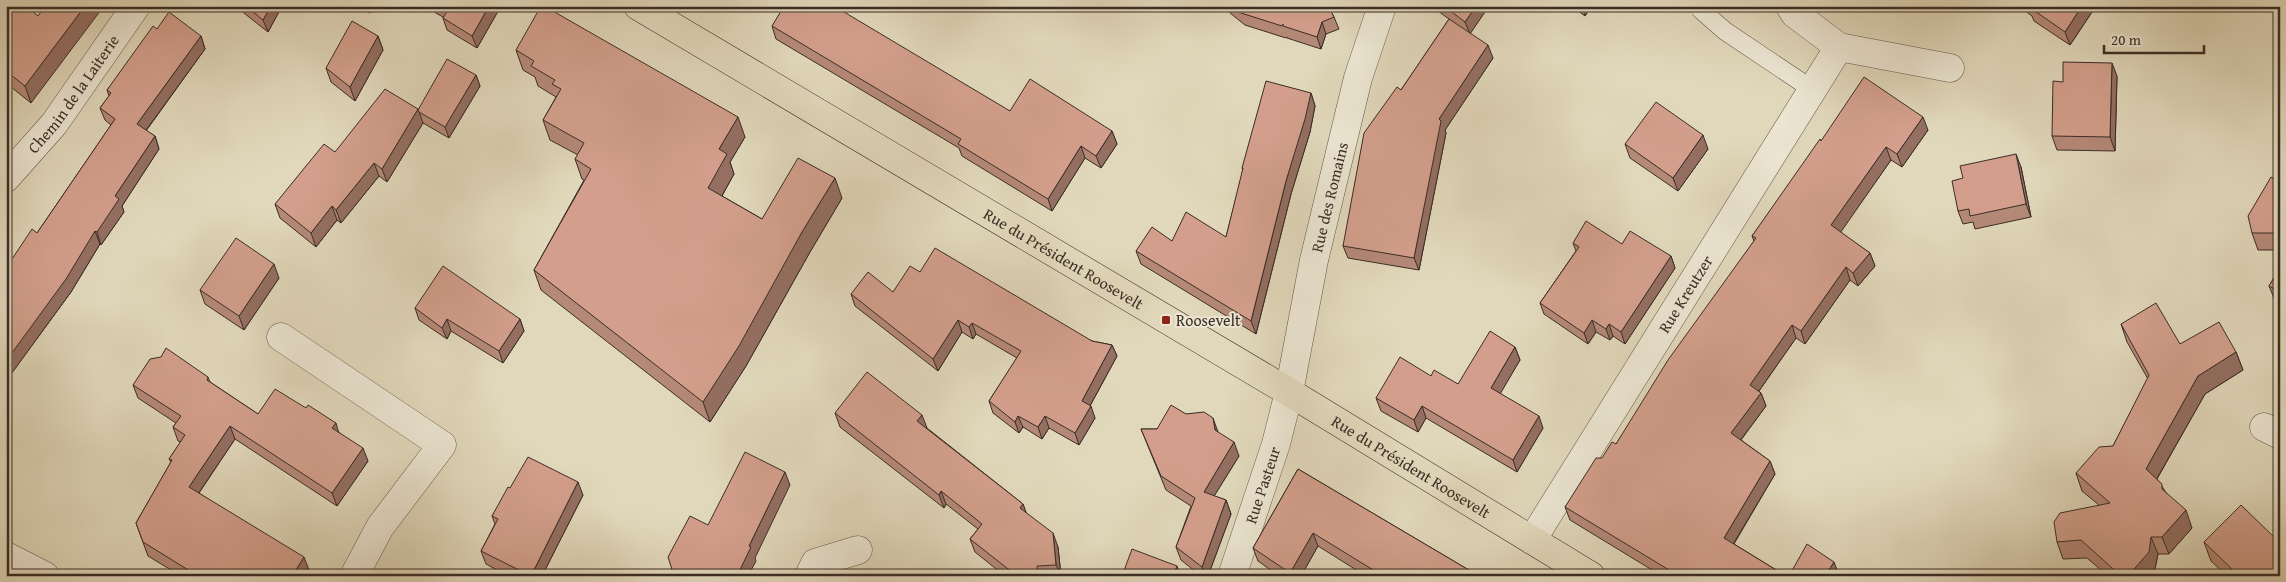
<svg xmlns="http://www.w3.org/2000/svg" width="2286" height="582" font-family="'Gentium Book Plus',serif">
<style>
.lines{fill:none;stroke-linecap:round;stroke-linejoin:round}
.service-casing{stroke:#64584c;stroke-width:19}
.minor-casing{stroke:#64584c;stroke-width:29}
.tertiary-casing{stroke:#64584c;stroke-width:29}
.primary-casing{stroke:#3a2d27;stroke-width:29}
.service{stroke:#ece6d3;stroke-width:18}
.minor{stroke:#ece6d3;stroke-width:28}
.tertiary{stroke:#ece6d3;stroke-width:28}
.primary{stroke:#e1d8bb;stroke-width:28}
.wall{fill:#b58978;stroke:#3a2d27}
.shaded-wall{fill:#946f62;stroke:#3a2d27}
.building{fill:#d39f8c;stroke:#3a2d27}
.poi-dot{fill:#8f2418;stroke:#ece6d3;stroke-width:2}
.labels{text-anchor:middle;dominant-baseline:central;stroke-width:4;stroke-linejoin:round;paint-order:stroke}
.street-label{font-size:16px;fill:#3a2d27;stroke:#ece6d3}
.poi-label{font-size:16px;fill:#3a2d27;stroke:#ece6d3;text-anchor:start}
</style>
<rect width="100%" height="100%" fill="#e1d8bb"/>
<filter id="stains"><feTurbulence type="fractalNoise" baseFrequency=".004" numOctaves="4"/><feColorMatrix values="0 0 0 0 .2 0 0 0 0 .09 0 0 0 0 .02 0 0 0 .5 -.17"/></filter>
<radialGradient id="worn" r=".72"><stop offset=".6" stop-color="#630" stop-opacity="0"/><stop offset="1" stop-color="#630" stop-opacity=".3"/></radialGradient>
<g class="lines">
<defs>
<polyline id="service" points="1703,6 1701,10 1725,31 1813,90"/>
<g id="minor">
<polyline points="1790,6 1795,14 1839,47 1950,68"/>
<path id="s1" d="M6,178L54,124L136,6"/>
<polyline points="281,337 442,445 380,527 354,576"/>
<polyline points="2264,427 2280,435"/>
<path id="s2" d="M1532,540L1839,47"/>
<polyline points="6,556 45,576"/>
<polyline points="809,576 815,563 858,550"/>
<path id="s3" d="M1232,576L1276,444L1289,392"/>
</g>
<g id="tertiary">
<path id="s4" d="M1289,392L1314,260L1358,78L1382,6"/>
</g>
<g id="primary">
<path id="s5" d="M638,6L1289,392L1591,576"/>
</g>
</defs>
<!-- service casing -->
<use href="#service" class="service-casing"/>
<!-- minor casing -->
<use href="#minor" class="minor-casing"/>
<!-- tertiary casing -->
<use href="#tertiary" class="tertiary-casing"/>
<!-- primary casing -->
<use href="#primary" class="primary-casing"/>
<!-- service -->
<use href="#service" class="service"/>
<!-- minor -->
<use href="#minor" class="minor"/>
<!-- tertiary -->
<use href="#tertiary" class="tertiary"/>
<!-- primary -->
<use href="#primary" class="primary"/>
</g>
<!-- wall -->
<g class="wall">
<polygon points="6,6 31,103 6,83"/>
<polygon points="235,6 282,6 268,32"/>
<polygon points="359,6 374,6 370,13"/>
<polygon points="432,6 501,6 477,48 447,30 443,18 443,17 434,12"/>
<polygon points="1227,6 1328,6 1334,17 1339,29 1326,34 1321,49 1287,38 1287,37 1286,38 1245,25 1230,13"/>
<polygon points="1431,6 1489,6 1470,33 1493,58 1445,130 1446,133 1419,270 1348,258 1343,246 1401,90 1449,19"/>
<polygon points="1571,6 1592,6 1585,16"/>
<polygon points="2018,6 2096,6 2070,45 2034,21 2032,16"/>
<polygon points="772,26 1010,111 1112,131 1117,144 1101,168 1085,158 1052,211 962,156 959,148 776,39"/>
<polygon points="157,29 201,36 205,49 146,131 155,136 159,149 122,206 124,212 101,245 100,244 71,292 6,381 6,257 12,259 37,233 111,125 105,120 100,108 109,96 107,90"/>
<polygon points="378,36 383,50 355,101 331,82 326,68"/>
<polygon points="516,50 745,137 730,162 734,174 722,196 762,219 842,198 810,252 746,366 710,422 541,290 534,270 584,180 582,179 575,159 578,155 550,140 543,120 556,97 538,86 535,77 523,70"/>
<polygon points="476,75 480,86 449,138 423,123 387,182 379,176 341,223 337,220 316,247 280,218 275,204 335,152 418,109"/>
<polygon points="2117,76 2115,151 2057,150 2052,136"/>
<polygon points="1311,93 1315,106 1310,132 1291,194 1256,334 1141,264 1136,251 1172,241 1226,237 1243,171 1242,168"/>
<polygon points="1928,130 1902,167 1891,160 1840,232 1870,253 1875,266 1858,286 1850,280 1805,344 1796,338 1759,391 1761,393 1766,406 1741,440 1770,461 1775,474 1734,544 1786,576 1662,576 1570,520 1565,507 1602,458 1616,444 1754,241 1752,236 1821,141"/>
<polygon points="1625,144 1708,149 1678,191 1630,158"/>
<polygon points="2021,167 2031,217 1975,229 1973,222 1963,224 1958,211"/>
<polygon points="2280,182 2280,250 2258,250 2252,233"/>
<polygon points="1573,243 1622,244 1671,256 1675,268 1625,344 1613,336 1610,340 1596,332 1588,344 1544,314 1540,303 1576,251"/>
<polygon points="2280,268 2280,305 2276,303 2269,286"/>
<polygon points="920,272 1092,341 1112,345 1117,356 1090,406 1095,418 1079,445 1049,428 1042,439 1023,427 1019,433 993,413 989,401 1017,358 976,334 973,339 962,332 938,371 855,306 851,294 893,292"/>
<polygon points="279,278 244,330 205,304 200,290"/>
<polygon points="415,308 520,319 524,331 503,363 451,331 447,339 419,320"/>
<polygon points="2121,324 2180,344 2236,352 2243,370 2205,394 2157,479 2165,491 2192,528 2169,554 2158,554 2155,569 2150,576 2108,576 2087,558 2063,559 2057,542 2099,505 2082,491 2076,473 2113,446 2148,379 2127,342"/>
<polygon points="1515,347 1520,360 1500,393 1543,428 1517,472 1426,418 1418,432 1381,411 1376,398 1431,376 1458,384"/>
<polygon points="208,377 210,382 258,414 339,432 368,461 337,506 235,439 199,493 309,570 305,576 181,576 148,556 136,523 171,462 169,459 181,442 178,441 173,427 176,423 138,398 133,385"/>
<polygon points="835,413 927,428 1023,504 1026,513 1058,547 1061,576 1005,576 975,552 970,539 978,529 946,504 944,508 840,427"/>
<polygon points="1186,414 1218,432 1239,456 1214,496 1226,500 1231,514 1208,576 1201,576 1181,560 1176,547 1191,506 1166,490 1141,429 1157,429"/>
<polygon points="1298,469 1479,576 1366,576 1318,546 1301,576 1279,576 1258,561 1253,548"/>
<polygon points="510,488 583,495 542,576 508,576 486,564 481,551 495,524 492,516"/>
<polygon points="2277,540 2280,576 2227,576 2211,561 2204,542"/>
</g>
<!-- shaded-wall -->
<g class="shaded-wall">
<polygon points="85,6 104,6 31,103 25,86"/>
<polygon points="271,6 282,6 268,32 263,20"/>
<polygon points="368,6 374,6 370,13"/>
<polygon points="489,6 501,6 477,48 472,36"/>
<polygon points="1476,6 1489,6 1470,34 1465,22"/>
<polygon points="1582,6 1592,6 1585,16"/>
<polygon points="2082,6 2096,6 2070,45 2065,32"/>
<polygon points="1322,22 1326,34 1321,49 1317,37"/>
<polygon points="201,36 205,49 141,137 137,124"/>
<polygon points="378,36 383,50 355,101 350,87"/>
<polygon points="1488,45 1493,58 1445,130 1446,133 1419,270 1414,258 1439,119"/>
<polygon points="2112,63 2117,76 2115,151 2110,137"/>
<polygon points="476,75 480,86 449,138 445,127"/>
<polygon points="1311,93 1315,106 1310,132 1291,194 1256,334 1251,321 1286,181"/>
<polygon points="418,109 423,123 387,182 382,169"/>
<polygon points="738,117 745,137 730,162 734,174 715,208 708,188 719,149"/>
<polygon points="1923,117 1928,130 1902,167 1897,154"/>
<polygon points="1112,131 1117,144 1101,168 1096,156"/>
<polygon points="1703,135 1708,149 1678,191 1673,178"/>
<polygon points="155,136 159,149 122,206 124,212 101,245 97,232 115,196"/>
<polygon points="1081,146 1085,158 1052,211 1048,199"/>
<polygon points="1886,147 1891,160 1836,239 1831,225"/>
<polygon points="2016,154 2021,167 2031,217 2026,204"/>
<polygon points="374,163 379,176 341,223 336,210"/>
<polygon points="835,178 842,198 810,252 746,366 710,422 703,402 802,232"/>
<polygon points="332,206 337,220 316,247 311,233"/>
<polygon points="95,231 100,244 71,292 6,381 6,361"/>
<polygon points="1870,253 1875,266 1858,286 1853,273"/>
<polygon points="1671,256 1675,268 1625,344 1621,332"/>
<polygon points="274,264 279,278 244,330 239,316"/>
<polygon points="1846,267 1850,280 1805,344 1801,331"/>
<polygon points="447,319 451,331 447,339 442,328"/>
<polygon points="520,319 524,331 503,363 499,351"/>
<polygon points="958,320 962,332 938,371 933,359"/>
<polygon points="1592,320 1596,332 1588,344 1584,333"/>
<polygon points="972,323 976,334 973,339 969,327"/>
<polygon points="1609,324 1613,336 1610,340 1606,329"/>
<polygon points="1792,325 1796,338 1754,398 1750,385"/>
<polygon points="1112,345 1117,356 1086,413 1082,401"/>
<polygon points="1515,347 1520,360 1496,401 1491,388"/>
<polygon points="2236,352 2243,370 2205,394 2152,487 2146,469 2198,376"/>
<polygon points="1761,393 1766,406 1736,446 1731,433"/>
<polygon points="1091,406 1095,418 1079,445 1075,433"/>
<polygon points="1422,406 1426,418 1418,432 1414,420"/>
<polygon points="922,415 927,428 922,435 917,421"/>
<polygon points="1018,416 1023,427 1019,433 1015,422"/>
<polygon points="1045,416 1049,428 1042,439 1038,427"/>
<polygon points="1539,416 1543,428 1517,472 1513,460"/>
<polygon points="1213,418 1218,432 1215,430"/>
<polygon points="336,423 340,437 332,428"/>
<polygon points="230,426 235,439 194,500 189,487"/>
<polygon points="1234,442 1239,456 1208,506 1204,492"/>
<polygon points="363,448 368,461 337,506 332,493"/>
<polygon points="1770,461 1775,474 1729,551 1724,538"/>
<polygon points="785,472 790,485 755,558 756,561 748,576 737,576 749,546"/>
<polygon points="578,482 583,495 542,576 531,576"/>
<polygon points="941,491 946,504 944,508 939,495"/>
<polygon points="1226,500 1231,514 1208,576 1205,576 1202,567"/>
<polygon points="1023,504 1028,517 1020,508"/>
<polygon points="2186,510 2192,528 2169,554 2162,537"/>
<polygon points="1053,533 1058,547 1061,576 1056,565"/>
<polygon points="1313,533 1318,546 1301,576 1290,576 1290,573"/>
<polygon points="2151,537 2158,554 2155,569 2150,576 2128,576"/>
<polygon points="304,557 309,570 305,576 292,576"/>
<polygon points="1834,562 1839,575 1838,576 1825,576"/>
<polygon points="1177,566 1180,576 1173,576"/>
</g>
<!-- building -->
<g class="building">
<polygon points="6,6 26,6 38,16 45,6 85,6 25,86 6,71"/>
<polygon points="246,6 271,6 263,20"/>
<polygon points="441,6 489,6 472,36 443,18 448,10"/>
<polygon points="541,6 544,6 738,117 719,149 727,154 708,188 762,219 798,158 835,178 802,232 739,346 703,402 534,270 591,169 575,159 584,143 543,120 561,89 552,84 555,80 531,66 534,61 516,50"/>
<polygon points="784,6 834,6 1010,111 1030,79 1112,131 1096,156 1081,146 1048,199 958,144 961,139 772,26"/>
<polygon points="1232,6 1328,6 1334,17 1322,22 1317,37 1283,26 1283,24 1282,26 1241,13"/>
<polygon points="1444,6 1476,6 1465,22"/>
<polygon points="2029,6 2082,6 2065,32 2029,7"/>
<polygon points="169,12 201,36 137,124 155,136 115,196 119,199 97,232 95,231 66,279 6,361 6,257 7,256 12,259 32,229 37,233 115,119 100,108 111,93 107,90 153,26 157,29"/>
<polygon points="1449,19 1488,45 1439,119 1441,121 1414,258 1343,246 1364,133 1397,87 1401,90"/>
<polygon points="352,21 378,36 350,87 326,68"/>
<polygon points="447,59 476,75 445,127 419,112 418,110"/>
<polygon points="2063,62 2112,63 2110,137 2052,136 2053,81 2063,82"/>
<polygon points="1864,77 1923,117 1897,154 1886,147 1831,225 1870,253 1853,273 1846,267 1801,331 1792,325 1750,385 1761,393 1731,433 1770,461 1724,538 1786,576 1679,576 1565,507 1596,458 1602,458 1612,442 1616,444 1668,360 1756,238 1752,236 1820,139 1821,141"/>
<polygon points="1266,81 1311,93 1305,119 1286,181 1251,321 1136,251 1152,227 1172,241 1186,212 1226,237 1243,168 1242,168"/>
<polygon points="385,89 418,109 382,169 374,163 336,210 332,206 311,233 275,204 324,144 335,152"/>
<polygon points="1656,102 1703,135 1673,178 1625,144"/>
<polygon points="2016,154 2026,204 1970,216 1969,209 1958,211 1952,181 1963,178 1960,166"/>
<polygon points="2271,177 2280,182 2280,233 2252,233 2248,216"/>
<polygon points="1586,221 1622,244 1630,231 1671,256 1621,332 1609,324 1606,329 1592,320 1584,333 1540,303 1579,247 1573,243"/>
<polygon points="236,238 274,264 239,316 200,290"/>
<polygon points="935,248 1092,341 1112,345 1082,401 1091,406 1075,433 1045,416 1038,427 1018,416 1015,422 989,401 1021,351 972,323 969,327 958,320 933,359 851,294 868,272 893,292 910,266 920,272"/>
<polygon points="443,266 520,319 499,351 447,319 442,328 415,308"/>
<polygon points="2280,268 2280,292 2269,286"/>
<polygon points="2156,303 2180,344 2219,322 2236,352 2198,376 2146,469 2162,484 2162,489 2186,510 2162,537 2151,537 2149,552 2128,576 2121,576 2081,540 2057,542 2054,522 2060,513 2110,503 2076,473 2099,447 2113,446 2149,375 2121,324"/>
<polygon points="1490,331 1515,347 1491,388 1539,416 1513,460 1422,406 1414,420 1376,398 1400,357 1431,376 1434,370 1458,384"/>
<polygon points="166,348 208,377 207,380 258,414 275,389 306,408 308,405 336,423 332,428 363,448 332,493 230,426 189,487 304,557 292,576 261,576 255,572 253,576 198,576 143,542 136,523 172,460 169,459 185,435 173,427 181,416 133,385 150,359 161,357"/>
<polygon points="867,372 922,415 917,421 1023,504 1020,508 1053,533 1056,565 1037,566 1038,576 1017,576 970,539 982,524 941,491 939,495 835,413"/>
<polygon points="1171,405 1186,414 1204,412 1213,418 1215,430 1234,442 1204,492 1226,500 1202,567 1176,547 1195,498 1161,476 1141,429 1157,429"/>
<polygon points="745,452 785,472 749,546 751,547 737,576 674,576 668,557 690,516 708,525"/>
<polygon points="528,457 578,482 531,576 481,551 498,519 492,516 508,487 510,488"/>
<polygon points="1298,469 1479,576 1383,576 1313,533 1290,573 1253,548"/>
<polygon points="2241,505 2277,540 2280,536 2280,576 2239,576 2204,542"/>
<polygon points="1807,544 1834,562 1825,576 1789,576"/>
<polygon points="1132,549 1177,566 1173,576 1122,576"/>
</g>
<!-- markers -->
<rect class="poi-dot" x="1161" y="315" width="10" height="10" rx="2.5"/>
<g class="labels">
<!-- street labels -->
<g class="street-label">
<text stroke="none"><textPath href="#s1" startOffset="108">Chemin de la Laiterie</textPath></text>
<text stroke="none"><textPath href="#s4" startOffset="199">Rue des Romains</textPath></text>
<text stroke="none"><textPath href="#s5" startOffset="495">Rue du Président Roosevelt</textPath></text>
<text stroke="none"><textPath href="#s2" startOffset="290">Rue Kreutzer</textPath></text>
<text stroke="none"><textPath href="#s5" startOffset="900">Rue du Président Roosevelt</textPath></text>
<text stroke="none"><textPath href="#s3" startOffset="96">Rue Pasteur</textPath></text>
</g>
<!-- poi labels -->
<g class="poi-label">
<text x="1176" y="320">Roosevelt</text>
</g>
</g>
<!-- margin -->
<rect width="2286" height="582" fill="none" stroke="#e1d8bb" stroke-width="25"/>
<rect x="8" y="8" width="2271" height="567" fill="none" stroke="#3a2d27" stroke-width="2.5"/>
<rect x="12" y="12" width="2261" height="557" fill="none" stroke="#3a2d27"/>
<!-- scale -->
<path d="M2104 45v8h100v-8" fill="none" stroke="#3a2d27" stroke-width="2.5"/>
<text x="2111" y="45" font-size="15" fill="#3a2d27" stroke="#ece6d3" stroke-width="4" paint-order="stroke">20 m</text>
<rect width="100%" height="100%" filter="url(#stains)"/>
<rect width="100%" height="100%" fill="url(#worn)"/>
</svg>
